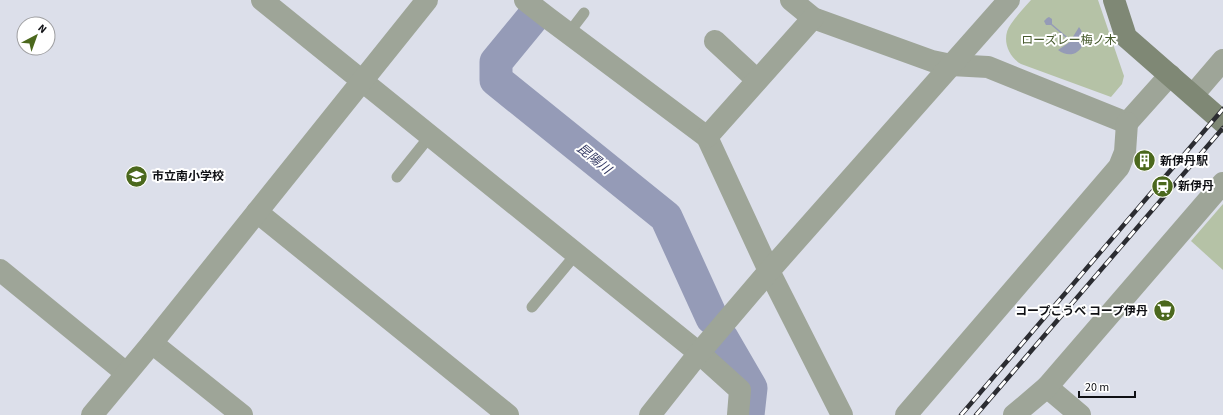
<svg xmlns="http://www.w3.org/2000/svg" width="1223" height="415" font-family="'Source Sans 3','Noto Sans JP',sans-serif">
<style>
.green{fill:#b5c2a6}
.water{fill:#959bb7}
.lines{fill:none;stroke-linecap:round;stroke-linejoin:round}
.river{stroke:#959bb7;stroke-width:33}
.lane{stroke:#9ea598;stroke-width:11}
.street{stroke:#9ea598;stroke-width:22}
.secondary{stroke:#7f8875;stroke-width:22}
.rail-casing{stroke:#2b2c31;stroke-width:4.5}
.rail{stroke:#fff;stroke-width:3;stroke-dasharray:9;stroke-linecap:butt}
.labels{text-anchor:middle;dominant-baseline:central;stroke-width:4;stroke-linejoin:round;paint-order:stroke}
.park-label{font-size:12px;fill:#45592c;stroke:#fff}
.poi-label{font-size:12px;font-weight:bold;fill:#0f1014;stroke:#fff;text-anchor:start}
.water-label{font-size:13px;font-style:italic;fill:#313761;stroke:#fff}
</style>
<rect width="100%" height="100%" fill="#dcdfea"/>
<!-- green -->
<g class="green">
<path d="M1031,0H1098L1124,76L1122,84L1111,97L1021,64C1007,56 1001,37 1011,24C1017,15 1024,8 1031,0Z"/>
<polygon points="1223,204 1223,270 1191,241"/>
</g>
<!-- water -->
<path class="water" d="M1047,18L1049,17L1052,19V24L1072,41L1071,40L1079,27C1092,44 1075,63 1058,50L1070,42H1071L1051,25H1046L1044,21Z"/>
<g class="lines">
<!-- river -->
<g class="river">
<polyline points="533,17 496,62 496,80 666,217 712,318"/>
<polyline points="722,338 751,388 748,415"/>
</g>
<!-- lane -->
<g class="lane">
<polyline points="568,34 584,13"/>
<polyline points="397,177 430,136"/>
<polyline points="532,307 576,254"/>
</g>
<!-- street -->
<g class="street">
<polyline points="262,0 699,353 740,390 738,415"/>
<polyline points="525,0 548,18 707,137 769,271 842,415"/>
<polyline points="791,0 813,18 932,61 951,65 988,67 1127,123 1170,75"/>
<polyline points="715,41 757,80"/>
<polyline points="1193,95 1223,60"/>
<polyline points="707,137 813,18"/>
<polyline points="257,212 508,415"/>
<polyline points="0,270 126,373"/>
<polyline points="152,343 242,415"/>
<polyline points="1047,387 1080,415"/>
<polyline points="92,415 152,343 427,0"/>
<polyline points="650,415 699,353 769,271 1009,0"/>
<polyline points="906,415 1119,167 1125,152 1127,123"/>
<polyline points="1014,415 1047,387 1223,183"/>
</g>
<!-- secondary -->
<polyline class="secondary" points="1114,0 1126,37 1223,122"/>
<defs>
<g id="rail">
<polyline points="961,415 1223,109"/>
<polyline points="976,415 1223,128"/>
</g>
</defs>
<!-- rail casing -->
<use href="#rail" class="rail-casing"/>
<!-- rail -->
<use href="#rail" class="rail"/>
</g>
<!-- icons -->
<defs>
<symbol id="building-disc" viewBox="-11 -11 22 22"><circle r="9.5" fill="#4b681d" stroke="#fff"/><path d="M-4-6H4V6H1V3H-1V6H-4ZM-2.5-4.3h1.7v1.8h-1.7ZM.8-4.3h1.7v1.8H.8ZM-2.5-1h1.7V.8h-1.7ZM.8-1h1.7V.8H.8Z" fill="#fff"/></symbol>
<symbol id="school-disc" viewBox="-11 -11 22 22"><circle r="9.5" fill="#4b681d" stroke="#fff"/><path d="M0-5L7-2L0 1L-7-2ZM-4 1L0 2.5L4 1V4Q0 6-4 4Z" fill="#fff"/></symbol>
<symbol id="station-disc" viewBox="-11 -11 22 22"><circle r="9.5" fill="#4b681d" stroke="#fff"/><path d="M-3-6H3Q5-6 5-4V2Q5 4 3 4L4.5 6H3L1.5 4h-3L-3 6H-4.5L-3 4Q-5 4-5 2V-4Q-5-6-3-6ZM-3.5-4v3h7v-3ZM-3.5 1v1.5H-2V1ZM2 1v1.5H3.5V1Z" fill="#fff"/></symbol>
<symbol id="supermarket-disc" viewBox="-11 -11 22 22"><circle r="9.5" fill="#4b681d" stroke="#fff"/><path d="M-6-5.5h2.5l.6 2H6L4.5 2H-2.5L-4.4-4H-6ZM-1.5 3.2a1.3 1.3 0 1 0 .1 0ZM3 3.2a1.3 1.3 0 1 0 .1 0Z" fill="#fff"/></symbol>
</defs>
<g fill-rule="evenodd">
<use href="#building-disc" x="1132" y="148" width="25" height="25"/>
<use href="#school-disc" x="124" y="164" width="25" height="25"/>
<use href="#station-disc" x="1150" y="174" width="25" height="25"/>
<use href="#supermarket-disc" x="1152" y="298" width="25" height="25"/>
</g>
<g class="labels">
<!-- park labels -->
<g class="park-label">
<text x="1069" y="40">ローズレー梅ノ木</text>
</g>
<!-- poi labels -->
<g class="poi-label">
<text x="1160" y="161">新伊丹駅</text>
<text x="152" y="176">市立南小学校</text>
<text x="1178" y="186">新伊丹</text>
<text x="1148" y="311" text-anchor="end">コープこうべ コープ伊丹</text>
</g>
<!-- water labels -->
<g class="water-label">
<text transform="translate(594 159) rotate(39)">昆陽川</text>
</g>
</g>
<!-- north arrow -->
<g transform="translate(36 36) rotate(41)"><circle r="19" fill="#ffffff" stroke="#9f9fa1"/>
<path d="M0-3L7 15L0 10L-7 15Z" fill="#4b681d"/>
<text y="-6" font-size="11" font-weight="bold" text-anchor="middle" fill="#0f1014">N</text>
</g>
<!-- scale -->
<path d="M1079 391v6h56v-6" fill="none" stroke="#0f1014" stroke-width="2"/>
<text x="1085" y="391" font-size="12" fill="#0f1014" stroke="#ffffff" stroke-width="3" paint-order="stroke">20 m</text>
</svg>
